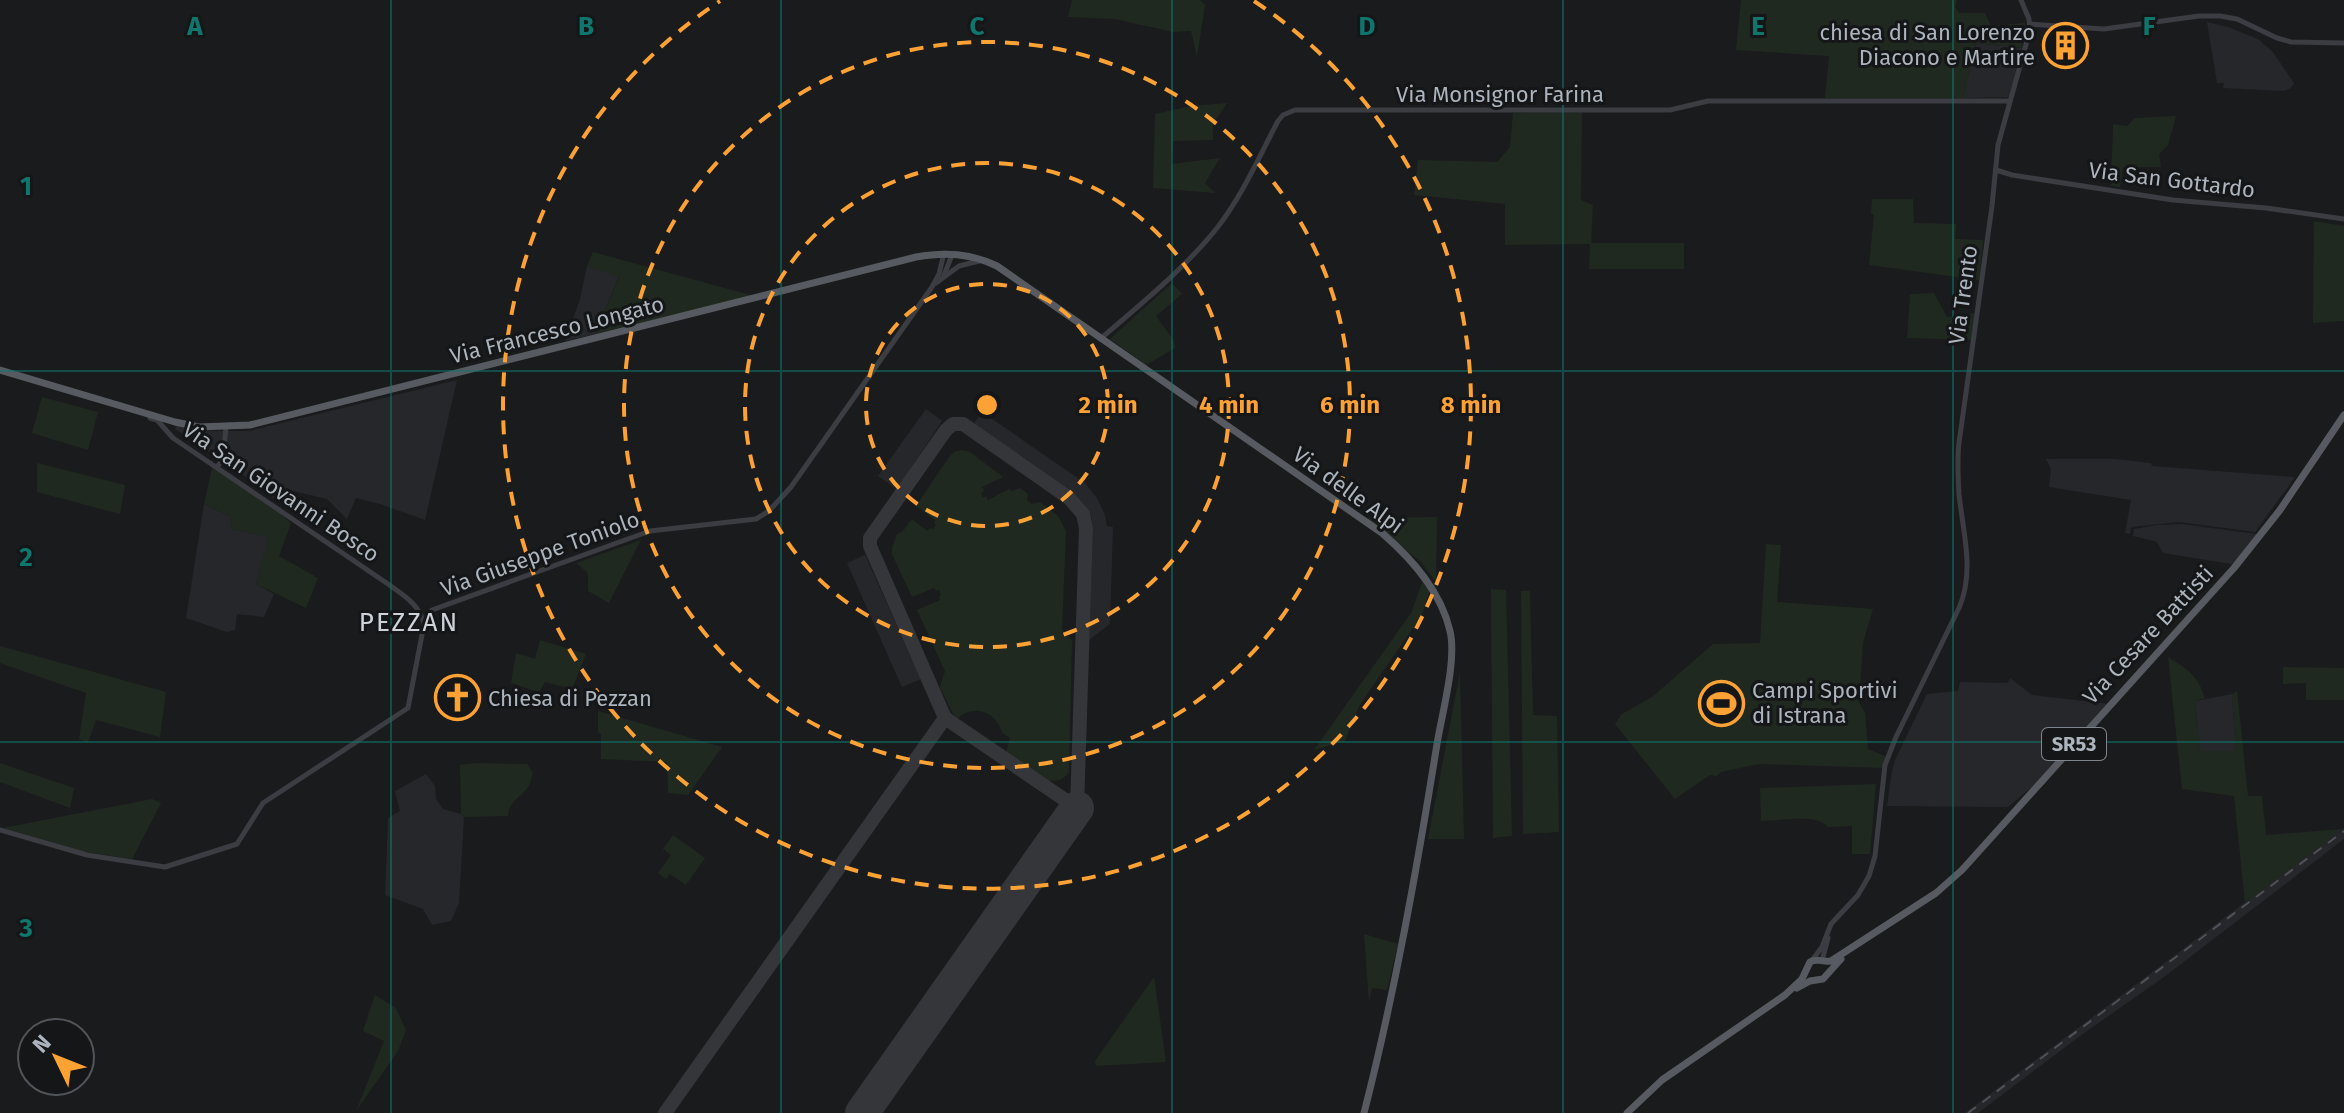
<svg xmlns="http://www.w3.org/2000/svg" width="2344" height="1113" font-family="'Fira Sans',sans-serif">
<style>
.built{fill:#26272a}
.green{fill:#202920}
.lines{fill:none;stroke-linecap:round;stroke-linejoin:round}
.taxiway{stroke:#34363a;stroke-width:14}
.runway{stroke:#34363a;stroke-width:34}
.minor{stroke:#3b3d42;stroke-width:5}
.major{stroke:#575b61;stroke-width:7}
.rail{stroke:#4e5157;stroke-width:2;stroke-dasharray:10 8;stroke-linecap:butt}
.grid{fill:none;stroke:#0f766e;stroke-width:2;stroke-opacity:0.55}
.ring{fill:none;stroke:#fca134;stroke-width:4;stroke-dasharray:14 10}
.labels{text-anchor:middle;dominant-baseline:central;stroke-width:6;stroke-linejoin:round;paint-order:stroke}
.shield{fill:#151618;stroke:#7f858c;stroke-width:2}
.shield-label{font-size:20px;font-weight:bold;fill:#acb4bd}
.poi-label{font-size:22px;fill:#acb4bd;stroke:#151618;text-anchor:start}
.street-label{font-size:22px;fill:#acb4bd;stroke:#151618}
.quarter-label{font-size:26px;letter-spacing:2px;fill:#ced2d9;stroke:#151618}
.grid-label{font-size:26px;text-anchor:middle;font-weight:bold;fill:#0f766e;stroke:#151618;stroke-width:6;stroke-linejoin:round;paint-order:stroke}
.centre{fill:#fca134;stroke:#151618;stroke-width:4}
.ring-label{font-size:24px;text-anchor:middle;font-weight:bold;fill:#fca134;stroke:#151618;stroke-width:6;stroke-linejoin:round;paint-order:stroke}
</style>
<rect width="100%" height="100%" fill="#1a1b1d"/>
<!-- built -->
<g class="built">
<polygon points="2207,22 2228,27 2258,39 2273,52 2294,83 2291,88 2284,91 2223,88 2224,83 2217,83"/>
<polygon points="1976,43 2022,48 2009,97 1963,98"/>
<polygon points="587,266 619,276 595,334 565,341 580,299"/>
<polygon points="457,380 425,520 380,504 356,498 347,519 327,499 289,490 277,501 265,490 175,429 177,425 203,431 249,431"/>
<polygon points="926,409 942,421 897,489 878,476"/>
<polygon points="982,412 1085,483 1097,498 1105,515 1107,526 1113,527 1110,624 1089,640 1093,525 1090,513 1072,494 973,425"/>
<polygon points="2046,459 2115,459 2151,463 2152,466 2295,477 2255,532 2179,522 2131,527 2130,534 2125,533 2131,500 2049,487 2051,469"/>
<polygon points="2282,501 2237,565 2163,553 2157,542 2133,536 2134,529 2157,525 2182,524 2257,534"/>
<polygon points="204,504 230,516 231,529 269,537 256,584 274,594 264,617 237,614 235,630 227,632 186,618"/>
<polygon points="865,555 921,679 902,687 847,563"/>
<polygon points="2010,678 2032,695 2110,704 2041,779 2008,807 1887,806 1892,771 1895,760 1927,694 1958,691 1960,682 2008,683"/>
<polygon points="2232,694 2236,751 2200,751 2195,701"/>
<polygon points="426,774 435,786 436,799 443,809 461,814 464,817 459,903 451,921 432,925 423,909 385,895 388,818 400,811 395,791"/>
<polygon points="2344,828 2344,839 2164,977 2080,1036 1978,1113 1965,1113"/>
</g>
<!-- green -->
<g class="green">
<polygon points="1072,0 1200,0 1205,5 1197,57 1191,31 1173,32 1115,19 1068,17"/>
<polygon points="1741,0 1957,0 1955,7 1959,13 1985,13 1991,26 2025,23 2026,28 2022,48 1976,43 1963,98 1825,98 1829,56 1736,50"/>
<polygon points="1227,103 1213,124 1213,140 1173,141 1171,164 1220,158 1205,183 1215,193 1153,188 1155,114 1191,106"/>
<polygon points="1582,112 1581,200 1593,205 1591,243 1684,243 1684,269 1589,269 1590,244 1505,245 1505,204 1414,195 1418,160 1497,162 1510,147 1513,113"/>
<polygon points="2176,116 2168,145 2159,154 2161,167 2123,167 2120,187 2111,186 2113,124 2127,126 2135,118"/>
<polygon points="1872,199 1913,199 1914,223 1956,224 1955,239 1983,240 1979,280 1869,265 1874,215 1871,213"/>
<polygon points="2314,221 2344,226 2344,321 2313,323"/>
<polygon points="593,252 754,296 595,334 619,277 587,266"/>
<polygon points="1172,283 1182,294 1156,316 1174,341 1175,348 1146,365 1110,339"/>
<polygon points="1934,293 1947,317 1975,313 1971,340 1907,338 1910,294"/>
<polygon points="42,397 98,412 88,450 32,433"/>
<path d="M962,450L970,452L1003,477L982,487L984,491L981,493L983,498L986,496L988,500L1009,489L1012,491L1020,488L1028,494L1027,500L1032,504L1040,502L1058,516L1066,531L1062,630L1072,640L1069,772C1052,796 1023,765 1006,753L1010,738L1002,733C997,713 975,703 958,718L953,714L940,687L945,671L917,610L940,600L939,597L941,595L939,590L936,591L934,588L912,597L892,554V548L897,534L902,532L912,519L927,531L930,528L933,529L936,525L934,523L935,520L916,506L949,457L954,452Z"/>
<polygon points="37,463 125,485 120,514 37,492"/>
<polygon points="213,464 260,496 291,523 279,556 318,578 306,608 256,584 268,537 231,529 230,516 204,504"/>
<polygon points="1437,517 1436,582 1420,561 1364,518"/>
<polygon points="641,540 609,603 588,591 588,573 576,563"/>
<polygon points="1766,544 1781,545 1777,602 1873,609 1863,643 1859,702 1865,713 1868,749 1887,757 1883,768 1759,764 1721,772 1717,776 1710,775 1675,799 1615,724 1622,714 1652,697 1713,644 1760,643"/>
<polygon points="1423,580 1430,589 1422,615 1359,706 1345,741 1314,750 1411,613"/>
<polygon points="1491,589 1506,590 1512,836 1493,838"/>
<polygon points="1521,591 1530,591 1533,715 1557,716 1559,832 1523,834"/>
<polygon points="540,640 586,654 572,689 545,682 539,692 511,683 516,653 535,659"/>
<polygon points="0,646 166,692 160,737 96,720 88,743 79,739 86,693 0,663"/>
<path d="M2168,657C2188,670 2197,674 2205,698L2195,701L2200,751H2236L2232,694L2237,691L2248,796H2262L2266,835L2343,829L2245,903L2234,796L2182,789Z"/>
<polygon points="2283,667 2344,668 2344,700 2306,700 2306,683 2283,684"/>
<polygon points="1460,672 1464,839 1428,839"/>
<polygon points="598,711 722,747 688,795 668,793 667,762 601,759 601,734 598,732"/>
<polygon points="0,763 74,788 70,808 0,782"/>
<path d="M475,763L527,764L533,773C531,778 531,783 528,787C521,798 509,800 508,816L464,817L461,814L460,765Z"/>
<path d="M1876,784L1870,854H1852V826L1828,827C1817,813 1780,821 1761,821L1760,788Z"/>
<polygon points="152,799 161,803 132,859 80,851 3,828"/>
<polygon points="673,835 705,858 686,885 670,874 666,879 658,873 671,855 663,849"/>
<polygon points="1364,934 1398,944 1387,990 1372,988 1369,1002"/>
<polygon points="1154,977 1166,1062 1096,1066 1095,1061"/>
<polygon points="375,995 396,1008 406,1030 398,1051 356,1111 384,1041 363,1031"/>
</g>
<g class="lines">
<!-- taxiway -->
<g class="taxiway">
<polyline points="945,718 870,546 870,538 946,430 953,424 963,424 1069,498 1083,514 1086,528 1077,808"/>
<polyline points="665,1113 945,718 1077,808"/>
</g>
<!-- runway -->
<polyline class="runway" points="862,1113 1077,808"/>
<!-- minor -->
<g class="minor">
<polyline points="2030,24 2104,29 2199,16 2220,16 2237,19 2277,38 2291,42 2344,43"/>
<polyline points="1996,170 2012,175 2173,200 2266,208 2344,219"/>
<polyline points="944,275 952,255"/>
<polyline points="936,283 959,266 979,261"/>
<path d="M1100,339C1138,307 1186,267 1217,228C1242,196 1259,157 1278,121L1283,115L1295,110H1670L1708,101H2010"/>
<path d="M150,418L157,420L173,438L388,584C403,595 419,604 424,623"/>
<polyline points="217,467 223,459 226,427"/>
<polyline points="0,830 87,855 165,867 237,844 263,803 408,708 425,619 432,610 650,531 756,519 769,511 791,487 932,287 939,274 944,253"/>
<path d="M1813,959L1822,947L1831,924L1858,895L1869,876L1875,856L1885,765L1896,737L1959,608C1975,571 1963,533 1959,494C1958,477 1957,460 1959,443L1992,206L1998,145L2030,30L2029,19L2021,0"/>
<polyline points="1822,961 1828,938"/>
</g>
<!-- major -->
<g class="major">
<path d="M0,370L175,422L199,427L250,425L916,257C945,252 970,253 997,266L1382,533C1412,559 1441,591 1450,631C1457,660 1442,713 1437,744C1417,868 1395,992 1364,1113"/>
<polyline points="1797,988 1810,981 1823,979 1841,959"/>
<path d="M1627,1113L1662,1080L1785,995L1802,979L1810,962C1818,957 1823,963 1831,961L1936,893L1962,870L2234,568L2280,510L2344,415"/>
</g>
<!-- rail -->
<polyline class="rail" points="1968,1113 2344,831"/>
</g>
<!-- grid -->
<path class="grid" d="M391,0V1113M781,0V1113M1172,0V1113M1563,0V1113M1953,0V1113M0,371H2344M0,742H2344"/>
<!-- distance rings -->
<g class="ring">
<circle cx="987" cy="405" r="121"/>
<circle cx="987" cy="405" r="242"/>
<circle cx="987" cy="405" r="363"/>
<path d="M1254 1A484 484 0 1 1 720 1"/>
</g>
<!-- icons -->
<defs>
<symbol id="building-ring" viewBox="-11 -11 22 22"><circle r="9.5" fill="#151618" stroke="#fca134" stroke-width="1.5"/><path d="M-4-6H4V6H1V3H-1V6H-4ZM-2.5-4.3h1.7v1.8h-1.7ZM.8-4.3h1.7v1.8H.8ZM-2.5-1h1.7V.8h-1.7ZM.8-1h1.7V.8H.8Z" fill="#fca134"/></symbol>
<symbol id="church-ring" viewBox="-11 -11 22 22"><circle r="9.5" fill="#151618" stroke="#fca134" stroke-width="1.5"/><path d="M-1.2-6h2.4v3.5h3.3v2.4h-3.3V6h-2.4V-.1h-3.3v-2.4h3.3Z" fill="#fca134"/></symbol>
<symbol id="stadium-ring" viewBox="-11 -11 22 22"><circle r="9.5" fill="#151618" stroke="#fca134" stroke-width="1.5"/><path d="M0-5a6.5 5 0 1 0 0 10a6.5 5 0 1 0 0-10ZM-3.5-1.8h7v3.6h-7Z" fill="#fca134"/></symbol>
</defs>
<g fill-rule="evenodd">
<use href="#building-ring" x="2040" y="20" width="51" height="51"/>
<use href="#church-ring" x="432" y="672" width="51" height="51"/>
<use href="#stadium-ring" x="1696" y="678" width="51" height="51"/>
</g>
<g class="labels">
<!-- shield labels -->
<rect class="shield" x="2042" y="728" width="64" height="32" rx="6"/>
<g class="shield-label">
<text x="2074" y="744">SR53</text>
</g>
<!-- poi labels -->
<g class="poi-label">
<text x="2035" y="32" text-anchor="end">chiesa di San Lorenzo<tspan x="2035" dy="25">Diacono e Martire</tspan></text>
<text x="1752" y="690">Campi Sportivi<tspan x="1752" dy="25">di Istrana</tspan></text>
<text x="488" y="698">Chiesa di Pezzan</text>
</g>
<!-- street labels -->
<g class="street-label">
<text x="1500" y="94">Via Monsignor Farina</text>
<text transform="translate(2172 180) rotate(7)">Via San Gottardo</text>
<text transform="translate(1963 295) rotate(-82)">Via Trento</text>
<text transform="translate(557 330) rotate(-14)">Via Francesco Longato</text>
<text transform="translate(1348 490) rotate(36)">Via delle Alpi</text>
<text transform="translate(281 492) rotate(34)">Via San Giovanni Bosco</text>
<text transform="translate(540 554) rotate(-20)">Via Giuseppe Toniolo</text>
<text transform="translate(2148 635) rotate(-47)">Via Cesare Battisti</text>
</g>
<!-- quarter labels -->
<g class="quarter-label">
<text x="409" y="622">PEZZAN</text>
</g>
</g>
<g class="grid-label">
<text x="195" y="35">A</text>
<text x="586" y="35">B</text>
<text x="977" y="35">C</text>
<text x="1367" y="35">D</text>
<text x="1758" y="35">E</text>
<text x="2149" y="35">F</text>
<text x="26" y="195">1</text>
<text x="26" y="566">2</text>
<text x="26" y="937">3</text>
</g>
<circle cx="987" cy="405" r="12" class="centre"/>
<g class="ring-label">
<text x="1108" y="413">2 min</text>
<text x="1229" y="413">4 min</text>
<text x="1350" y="413">6 min</text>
<text x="1471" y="413">8 min</text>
</g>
<!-- north arrow -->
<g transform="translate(56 1057) rotate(313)"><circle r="38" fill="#151618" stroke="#51555a" stroke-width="2"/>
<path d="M0-6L14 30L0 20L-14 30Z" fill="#fca134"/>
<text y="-12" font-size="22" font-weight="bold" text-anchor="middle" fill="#acb4bd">N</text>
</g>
</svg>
